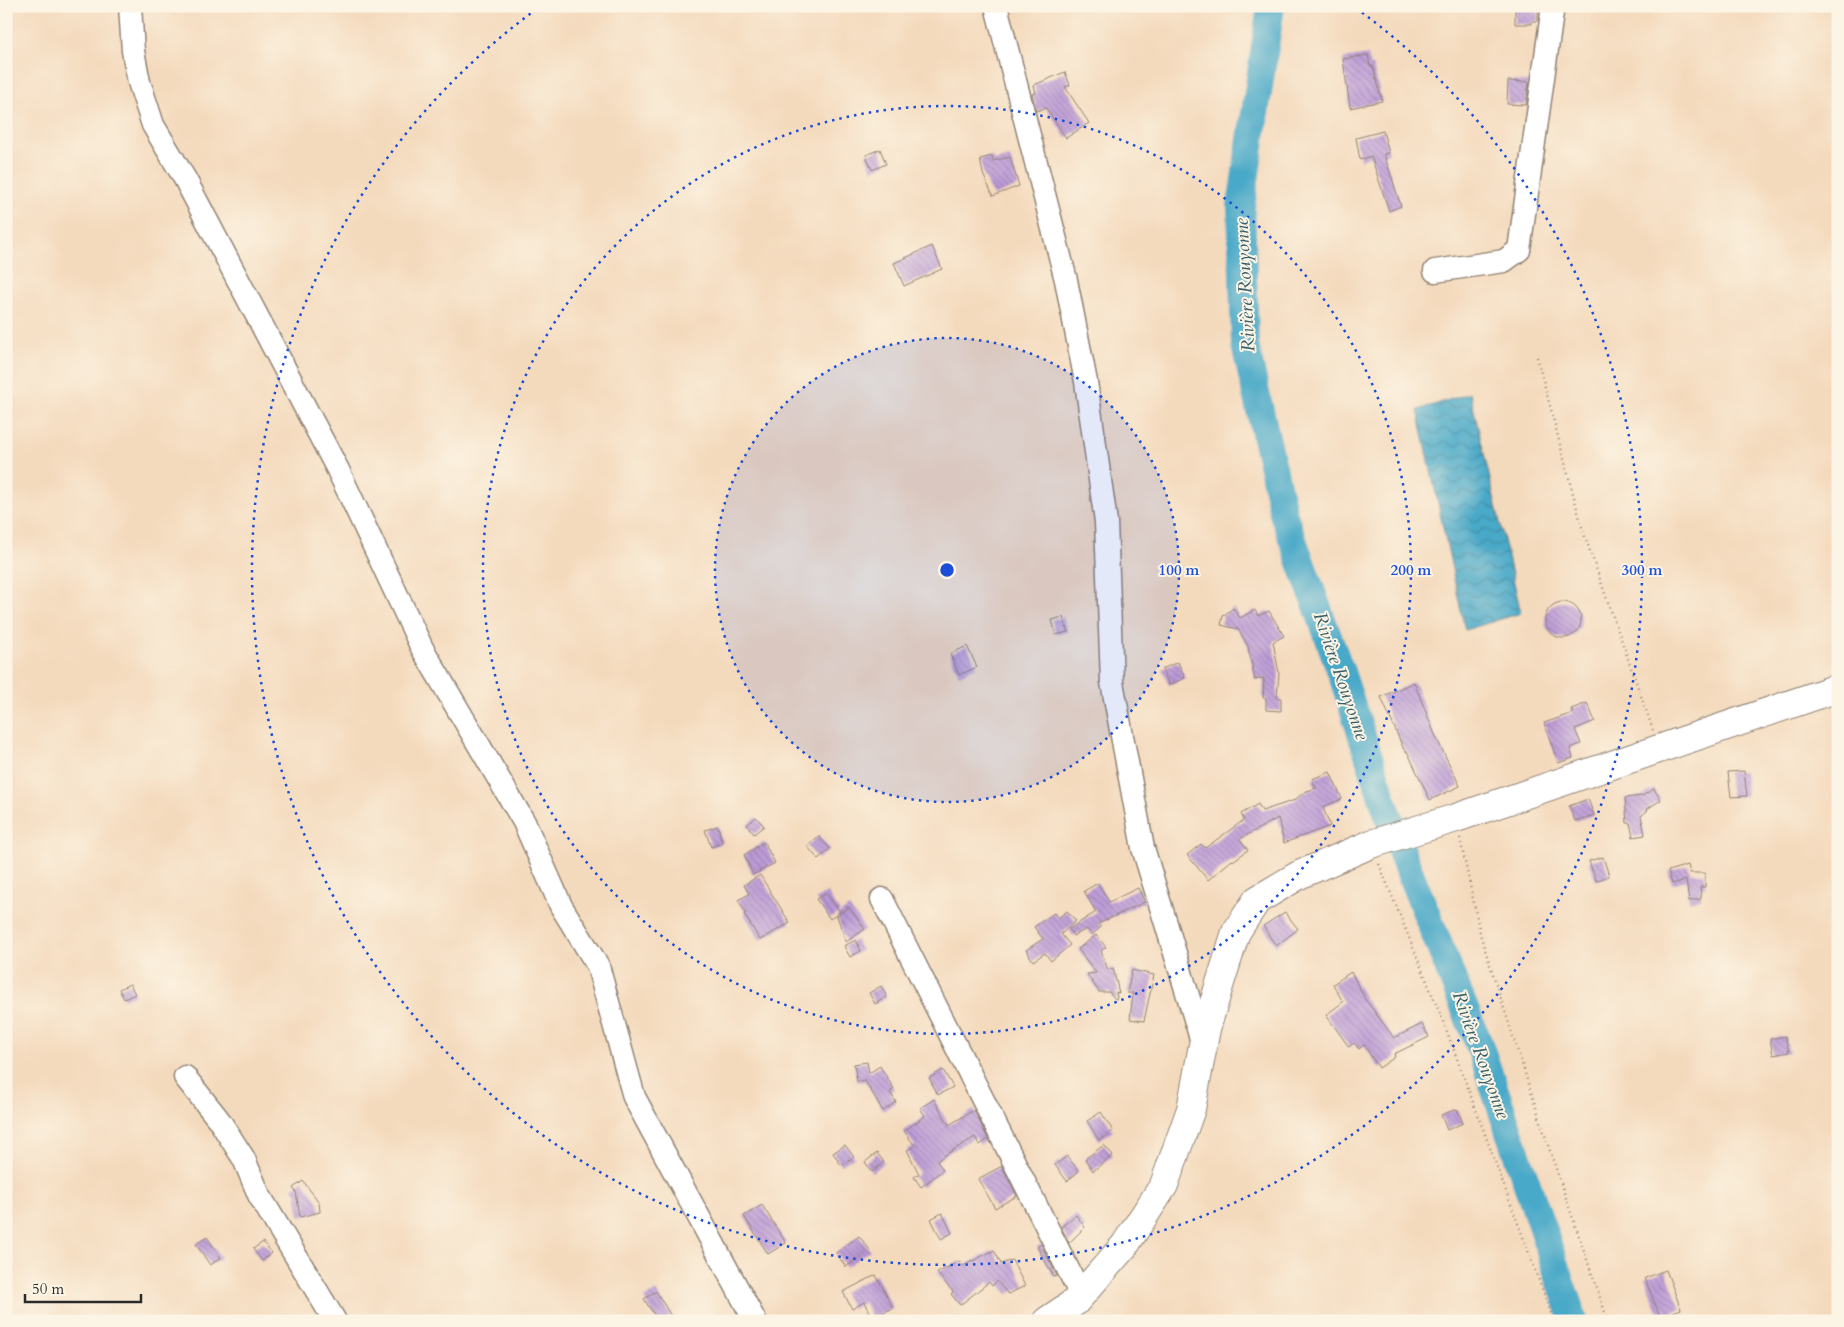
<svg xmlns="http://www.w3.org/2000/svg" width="1844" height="1327" font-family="Cardo,serif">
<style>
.water{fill:url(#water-waves);stroke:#3a6a7a}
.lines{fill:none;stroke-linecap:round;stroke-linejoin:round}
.river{stroke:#49a9c8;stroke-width:28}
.building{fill:url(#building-back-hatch)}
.minor-casing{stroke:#908274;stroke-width:25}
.major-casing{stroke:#908274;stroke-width:30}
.path{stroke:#908274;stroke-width:2.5;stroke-dasharray:1 4;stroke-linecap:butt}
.minor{stroke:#fff;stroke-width:22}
.major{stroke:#fff;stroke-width:28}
.ring{fill:none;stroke:#1d4ed8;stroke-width:2.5;stroke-dasharray:2.5 5}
.labels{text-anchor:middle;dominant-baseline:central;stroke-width:4;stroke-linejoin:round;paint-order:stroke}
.water-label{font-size:19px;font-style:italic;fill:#375d6a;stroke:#fcf5e5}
.centre{fill:#1d4ed8;stroke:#fcf5e5;stroke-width:2.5}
.ring-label{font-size:15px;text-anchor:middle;font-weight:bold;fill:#1d4ed8;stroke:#fcf5e5;stroke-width:4;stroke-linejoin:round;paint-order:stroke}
</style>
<defs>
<pattern id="water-waves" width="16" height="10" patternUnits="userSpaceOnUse" patternTransform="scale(1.25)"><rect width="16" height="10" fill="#49a9c8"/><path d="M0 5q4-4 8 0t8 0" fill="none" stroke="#3d8aa3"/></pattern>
<pattern id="building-back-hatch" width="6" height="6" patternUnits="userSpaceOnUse" patternTransform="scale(1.25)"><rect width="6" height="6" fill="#bb98d7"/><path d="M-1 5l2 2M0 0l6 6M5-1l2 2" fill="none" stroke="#987caf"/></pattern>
</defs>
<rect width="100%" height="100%" fill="#fcf5e5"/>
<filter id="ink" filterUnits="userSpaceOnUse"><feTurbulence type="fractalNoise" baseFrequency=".02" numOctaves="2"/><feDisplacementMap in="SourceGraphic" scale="10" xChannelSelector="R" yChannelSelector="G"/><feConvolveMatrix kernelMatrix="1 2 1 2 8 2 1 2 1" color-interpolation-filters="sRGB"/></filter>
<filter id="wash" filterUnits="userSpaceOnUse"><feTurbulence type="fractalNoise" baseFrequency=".0096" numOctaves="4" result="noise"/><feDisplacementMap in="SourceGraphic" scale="20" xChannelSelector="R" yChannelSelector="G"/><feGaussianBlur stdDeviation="1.12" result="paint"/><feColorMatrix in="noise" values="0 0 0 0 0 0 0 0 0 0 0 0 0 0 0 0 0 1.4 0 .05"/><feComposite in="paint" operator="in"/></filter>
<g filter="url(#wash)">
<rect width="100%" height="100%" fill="#f4dabd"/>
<!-- water -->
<polygon class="water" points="1470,393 1521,613 1465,630 1418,410"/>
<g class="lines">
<!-- river -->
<polyline class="river" points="1271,6 1241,206 1245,345 1284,516 1341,672 1395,836 1479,1044 1574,1321"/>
</g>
<g id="blocks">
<!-- building -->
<g class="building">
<polygon points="1515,6 1538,6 1538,21 1532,21 1532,24 1515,24"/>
<polygon points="1368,55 1370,66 1373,66 1382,101 1350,108 1343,59"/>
<polygon points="1065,72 1070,85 1065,87 1089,123 1066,138 1046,108 1036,111 1032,94 1036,93 1034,85"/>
<polygon points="1508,81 1529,82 1526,105 1507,104"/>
<polygon points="1383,131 1389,153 1384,154 1401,206 1389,211 1371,156 1360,160 1356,138"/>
<polygon points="880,149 886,164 872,170 866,155"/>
<polygon points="992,156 993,161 1010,157 1019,186 993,196 983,174 980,159"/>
<polygon points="932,246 942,269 904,286 894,263"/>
<circle cx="1563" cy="620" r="18"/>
<polygon points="1233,608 1240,618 1255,610 1258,616 1269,611 1284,636 1273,642 1279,673 1277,698 1281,698 1281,711 1266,710 1266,698 1263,698 1264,678 1255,680 1248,646 1238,629 1221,625 1223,616"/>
<polygon points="1063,617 1068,632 1056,635 1052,620"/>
<polygon points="967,646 977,667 959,675 950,654"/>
<polygon points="1178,662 1185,678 1169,685 1162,669"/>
<polygon points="1414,682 1435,735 1460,786 1430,800 1407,751 1405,752 1381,697"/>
<polygon points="1587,703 1595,721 1575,729 1581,744 1570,748 1573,758 1558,763 1544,723 1573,713 1571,709"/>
<polygon points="1744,771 1747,796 1731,797 1728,772"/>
<polygon points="1330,772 1342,799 1323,807 1330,826 1284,843 1278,818 1240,839 1248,850 1233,861 1232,860 1208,880 1187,855 1201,844 1205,848 1244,820 1241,814 1258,804 1262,811 1295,800 1304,792 1316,788 1312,779"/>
<polygon points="1654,789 1661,800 1647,809 1648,810 1641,816 1645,835 1633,837 1630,823 1627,823 1625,798 1642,796"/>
<polygon points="1588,799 1594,815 1575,821 1569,806"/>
<polygon points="756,817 764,826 754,834 747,825"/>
<polygon points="718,826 722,843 711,847 705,830"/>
<polygon points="819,836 830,849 818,859 807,846"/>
<polygon points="764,842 775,863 753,875 744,855"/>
<polygon points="1603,857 1609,876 1596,881 1589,861"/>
<polygon points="1688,865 1690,873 1705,873 1705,887 1700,887 1701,899 1689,901 1686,880 1672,884 1668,871"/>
<polygon points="760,875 790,923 760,940 744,914 746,913 738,900 749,894 744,885"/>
<polygon points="1098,883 1109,902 1138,888 1145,902 1098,924 1101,927 1092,935 1087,929 1073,936 1069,929 1096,912 1084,891"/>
<polygon points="827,893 840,912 830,919 816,899"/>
<polygon points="849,907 865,929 846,942 837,916"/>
<polygon points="1067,911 1076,921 1061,934 1070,945 1051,961 1045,953 1033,961 1026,950 1043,939 1034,927 1054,913 1058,918"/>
<polygon points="1285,912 1298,929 1276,946 1263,926"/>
<polygon points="1096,935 1106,947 1101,951 1108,970 1113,968 1119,993 1116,992 1117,998 1115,999 1109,992 1099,992 1087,974 1096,973 1078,949"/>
<polygon points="856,940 861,951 850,957 844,946"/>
<polygon points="1132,970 1154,975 1144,1021 1130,1019 1133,993 1127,993"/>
<polygon points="1351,972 1365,999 1394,1038 1422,1024 1429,1037 1394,1054 1395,1057 1379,1068 1364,1045 1359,1049 1354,1043 1349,1047 1326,1015 1343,1002 1333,984"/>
<polygon points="130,984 135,994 124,999 119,989"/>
<polygon points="881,986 887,997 875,1004 869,993"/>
<polygon points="1785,1036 1789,1052 1773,1055 1770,1039"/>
<polygon points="867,1062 869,1073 880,1066 894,1089 890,1092 896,1102 883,1111 865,1081 857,1082 854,1064"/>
<polygon points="943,1070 953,1087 938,1095 929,1078"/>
<polygon points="934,1099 949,1125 974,1110 988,1139 980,1145 975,1137 945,1155 937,1161 943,1170 921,1187 914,1177 919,1174 907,1150 915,1146 904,1131 925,1116 920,1108"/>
<polygon points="1457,1109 1463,1123 1447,1130 1441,1115"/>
<polygon points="1101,1112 1113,1131 1099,1140 1087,1121"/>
<polygon points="845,1145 854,1157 841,1165 833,1153"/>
<polygon points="1104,1145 1113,1155 1093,1171 1085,1159"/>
<polygon points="877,1153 884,1162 872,1172 865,1162"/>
<polygon points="1067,1156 1079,1171 1067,1181 1055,1165"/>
<polygon points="1002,1166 1017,1196 995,1208 978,1179"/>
<polygon points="303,1181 319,1202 320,1212 300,1217 296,1192 293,1188"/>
<polygon points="762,1205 786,1243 768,1254 744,1216"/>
<polygon points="942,1213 952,1233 941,1239 931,1219"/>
<polygon points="1076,1215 1085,1227 1069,1243 1061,1227"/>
<polygon points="859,1236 870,1250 846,1267 836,1253"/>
<polygon points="207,1237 221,1258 210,1265 196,1244"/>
<polygon points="263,1242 272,1253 262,1261 253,1249"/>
<polygon points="1041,1244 1057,1276 1054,1277 1037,1247"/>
<polygon points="994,1250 1001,1264 1012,1260 1025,1286 1008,1294 997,1281 992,1286 989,1282 960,1305 951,1294 953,1292 937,1273 960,1261 963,1266"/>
<polygon points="1666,1270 1681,1309 1660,1317 1645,1278"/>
<polygon points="876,1275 893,1308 872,1318 864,1302 852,1309 843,1292"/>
<polygon points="656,1291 671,1316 664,1321 658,1321 644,1299"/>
</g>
</g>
</g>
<g filter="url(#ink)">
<use href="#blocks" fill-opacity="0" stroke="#908274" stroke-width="1"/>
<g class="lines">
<defs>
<g id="minor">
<polyline points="130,6 133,51 139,82 153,125 185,179 338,470 422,648 524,822 561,906 598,966 634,1097 755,1321"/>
<polyline points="996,6 1066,280 1086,382 1106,522 1112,682 1143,848 1203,1045"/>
<polyline points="1435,271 1504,261 1519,250 1553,6"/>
<polyline points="882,899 1081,1295"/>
<polyline points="185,1077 219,1120 244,1159 259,1195 335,1321"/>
</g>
<polyline id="major" points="1047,1321 1075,1302 1125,1245 1164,1185 1191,1109 1206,1029 1220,983 1236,932 1257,900 1299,875 1371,844 1456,818 1838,688"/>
</defs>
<!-- minor casing -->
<use href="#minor" class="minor-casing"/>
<!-- major casing -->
<use href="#major" class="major-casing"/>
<!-- path -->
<g class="path">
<polyline points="1537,357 1583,531 1653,730"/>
<polyline points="1460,838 1481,937 1553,1160 1608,1321"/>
<polyline points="1379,864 1445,1026 1554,1321"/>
</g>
<!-- minor -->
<use href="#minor" class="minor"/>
<!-- major -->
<use href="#major" class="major"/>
</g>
</g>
<!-- distance rings -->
<circle cx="947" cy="570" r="232" fill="#1d4ed8" fill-opacity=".12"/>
<g class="ring">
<circle cx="947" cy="570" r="232"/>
<circle cx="947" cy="570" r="464"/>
<path d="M1356 8A695 695 0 1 1 538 8"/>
</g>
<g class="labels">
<!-- water labels -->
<g class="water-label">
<text transform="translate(1245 285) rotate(-93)">Rivière Rouyonne</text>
<text transform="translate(1341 676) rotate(71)">Rivière Rouyonne</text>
<text transform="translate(1481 1055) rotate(70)">Rivière Rouyonne</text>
</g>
</g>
<circle cx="947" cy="570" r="8" class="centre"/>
<g class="ring-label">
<text x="1179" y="575">100 m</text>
<text x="1411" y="575">200 m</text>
<text x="1642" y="575">300 m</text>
</g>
<!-- margin -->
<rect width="1844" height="1327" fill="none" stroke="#fcf5e5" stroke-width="25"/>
<!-- scale -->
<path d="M25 1294v8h116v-8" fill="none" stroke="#2b2b2b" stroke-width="2.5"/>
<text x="32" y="1294" font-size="15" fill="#2b2b2b" stroke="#fcf5e5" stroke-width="4" paint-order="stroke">50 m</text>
</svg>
